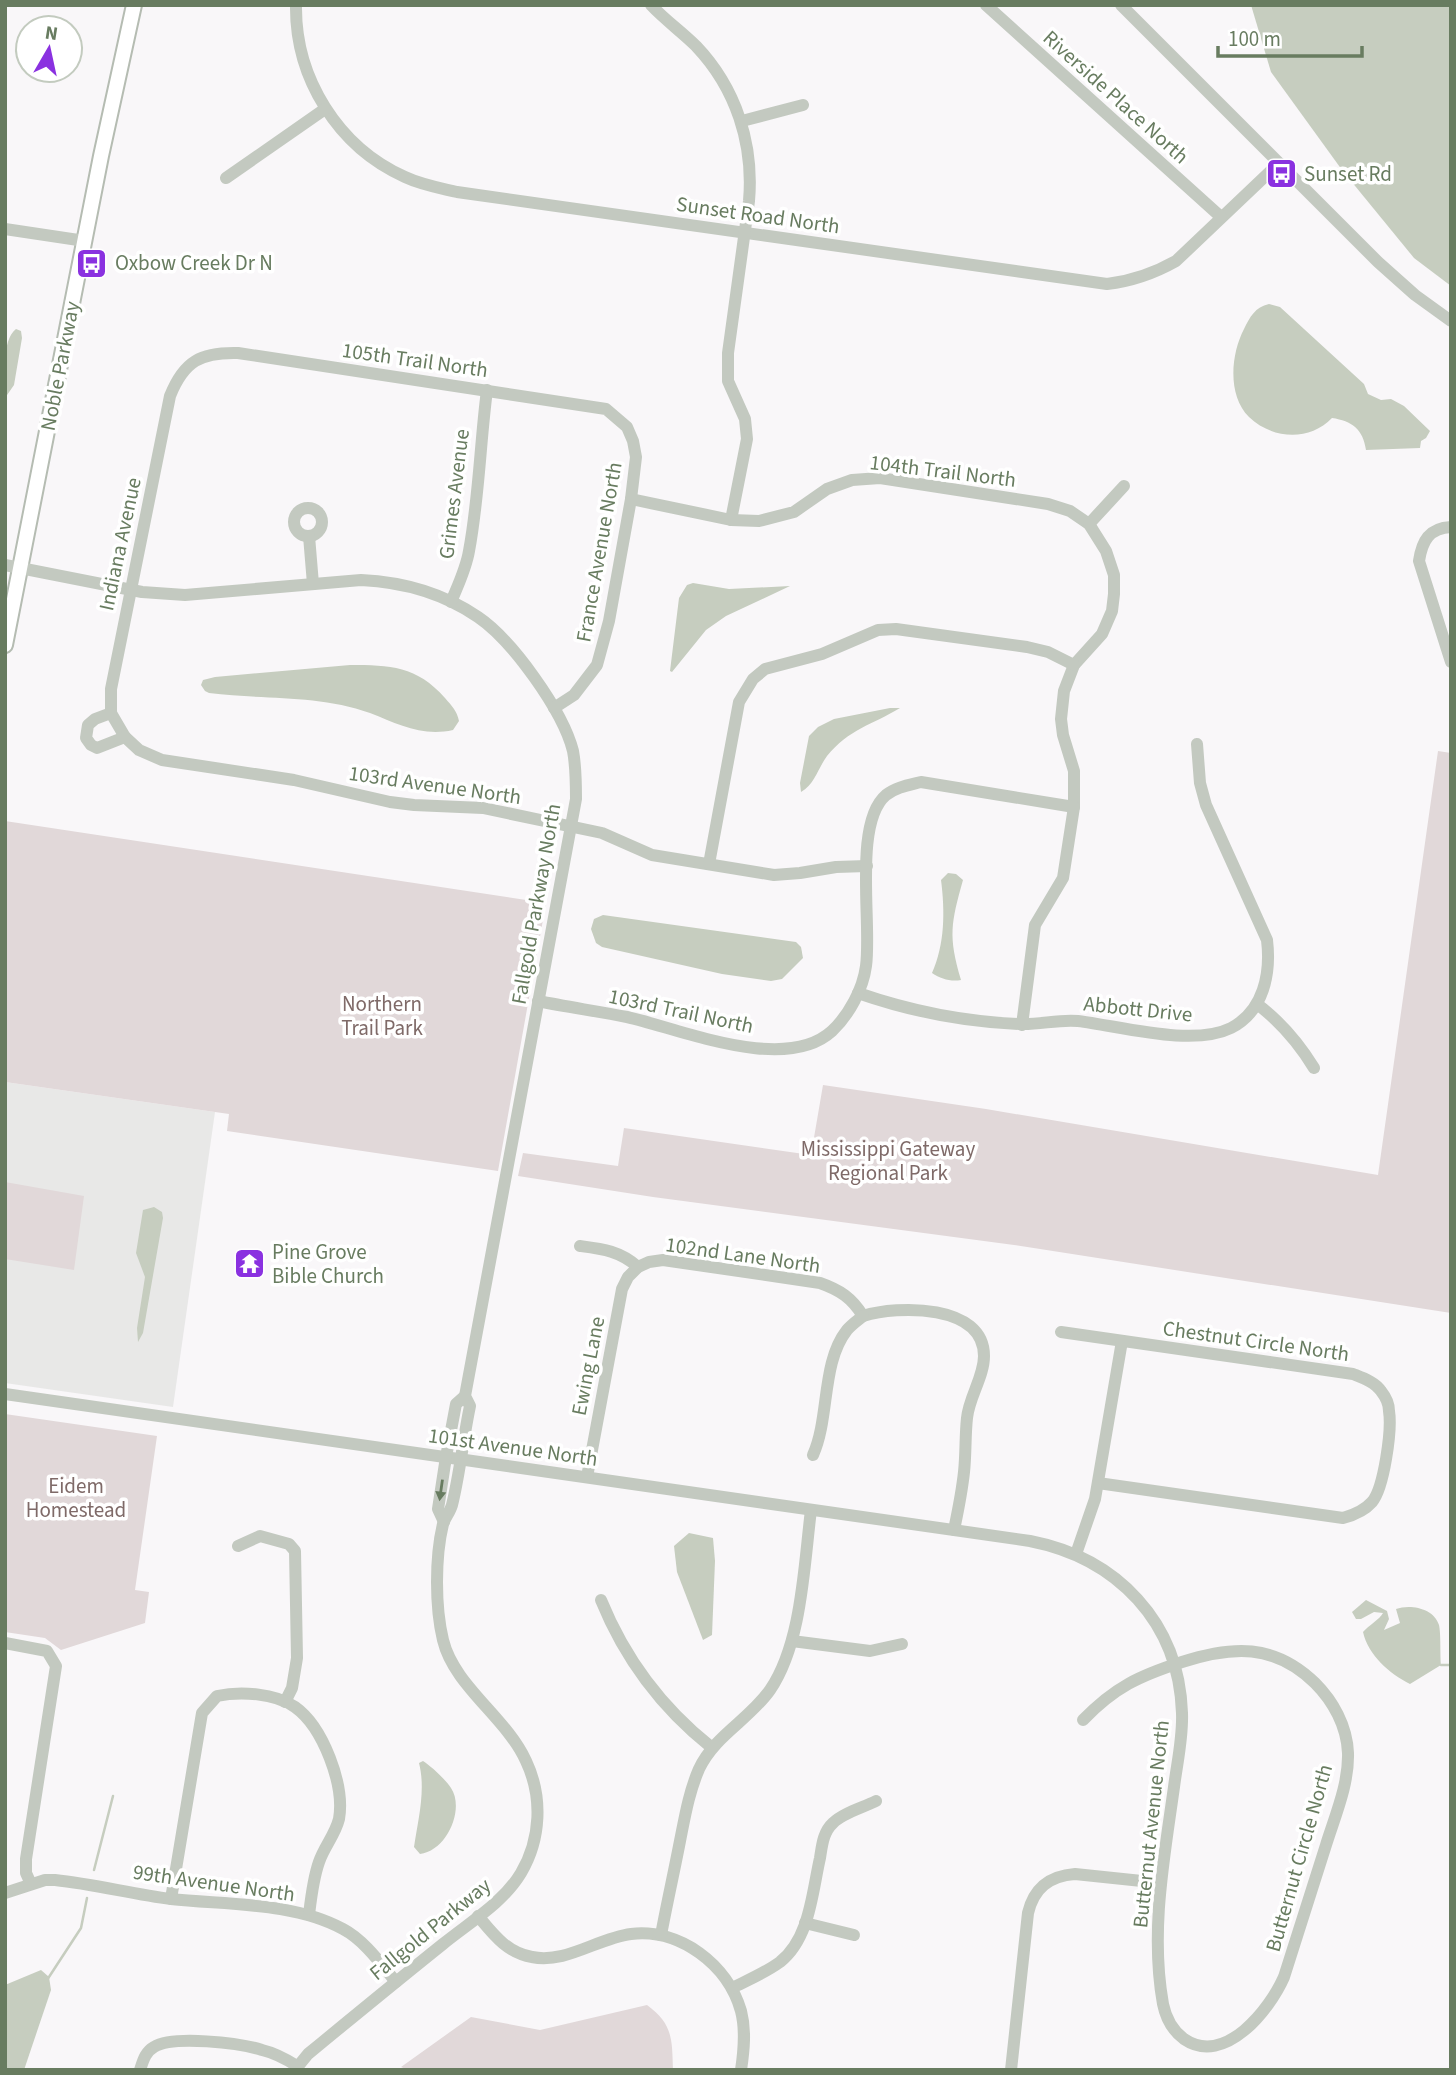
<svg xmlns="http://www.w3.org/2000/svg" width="1456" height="2075" font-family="'Source Sans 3',sans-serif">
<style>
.built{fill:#e8e8e7}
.green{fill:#e1d8d9}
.water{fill:#c6cdbf}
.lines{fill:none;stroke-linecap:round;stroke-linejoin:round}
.stream{stroke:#c6cdbf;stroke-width:2.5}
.major-casing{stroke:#b5bcb2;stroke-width:18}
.minor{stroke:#c3c9c0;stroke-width:12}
.major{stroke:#fff;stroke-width:14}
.oneway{fill:#687c60}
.labels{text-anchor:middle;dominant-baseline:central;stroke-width:7;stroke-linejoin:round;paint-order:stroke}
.street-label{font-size:21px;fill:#687c60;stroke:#fff}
.poi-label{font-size:21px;fill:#687c60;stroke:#fff;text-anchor:start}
.park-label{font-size:21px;fill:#7f6a68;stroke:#fff}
</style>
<rect width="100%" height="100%" fill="#f9f7f9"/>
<!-- built -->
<polygon class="built" points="5,1082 215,1112 173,1407 5,1383"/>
<!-- green -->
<g class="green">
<polygon points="1438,751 1451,753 1451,1313 1014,1245 653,1197 518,1176 523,1153 618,1166 624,1128 811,1155 823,1085 986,1109 1378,1175"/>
<polygon points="5,821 546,903 498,1171 227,1131 229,1114 5,1082"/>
<polygon points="5,1182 84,1196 74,1270 5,1259"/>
<polygon points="5,1414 157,1436 135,1590 149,1592 145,1623 61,1650 45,1638 5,1632"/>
<path d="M647,2005C673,2024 672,2039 673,2070H408L401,2067L471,2017L540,2030Z"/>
</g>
<!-- water -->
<g class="water">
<polygon points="1251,5 1451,5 1451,286 1414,258 1342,170 1271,72"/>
<path d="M1269,304L1280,307L1364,384L1368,394L1381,400L1391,399L1404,406L1430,431L1426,438L1421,441L1420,448L1366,450C1363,429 1352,421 1332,418C1309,442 1272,439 1249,417C1227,395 1231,354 1244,329C1250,317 1255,307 1269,304Z"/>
<path d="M16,329L21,331L22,338L14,385L5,398C5,380 1,340 16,329Z"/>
<polygon points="693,583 729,589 790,586 726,616 706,630 672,672 670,671 679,598 687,585"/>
<path d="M350,665C390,665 417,666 445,698C452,706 457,711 459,721L453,730C422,737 398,724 370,713C318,694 263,700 209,693L205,691L201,685L203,680L215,677Z"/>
<path d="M890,708H900C872,725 849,729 827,756C818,768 815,784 801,792L800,783L809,736L818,727L834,719Z"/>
<path d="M948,873L956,874L963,880C951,923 948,936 961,980C951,982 941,979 932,973C945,944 945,911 941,880Z"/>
<polygon points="603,915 796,942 801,947 803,958 782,979 771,981 722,974 602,947 596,943 591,929 594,919"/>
<polygon points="154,1207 162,1212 163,1218 143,1333 138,1342 137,1328 145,1277 136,1253 143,1210"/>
<polygon points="689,1533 713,1538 715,1561 712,1635 703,1640 677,1572 674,1546"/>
<path d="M1366,1600L1387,1611L1389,1619L1384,1630L1400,1623L1396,1609C1410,1604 1434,1608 1439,1625C1441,1633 1440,1656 1441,1665L1410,1684C1390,1674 1368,1655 1363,1632C1368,1626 1380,1619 1383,1613L1374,1612L1361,1619H1356L1352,1612Z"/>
<path d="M423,1761C431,1766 446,1780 451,1788C465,1809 447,1851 420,1854L414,1847C418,1820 426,1790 419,1763Z"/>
<polygon points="41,1970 49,1977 51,1990 24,2070 5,2070 5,1985"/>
</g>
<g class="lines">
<!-- stream -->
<g class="stream">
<polyline points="1441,1665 1451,1665"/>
<polyline points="94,1870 113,1796"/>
<polyline points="47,1980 81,1928 87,1898"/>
</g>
<defs>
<polyline id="major" points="5,645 101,156 134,5"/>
</defs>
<!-- major casing -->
<use href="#major" class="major-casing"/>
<!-- minor -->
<g class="minor">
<path d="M296,5C295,78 338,147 405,177C422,185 440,188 457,192L1107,284C1133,281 1153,274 1176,261L1279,163"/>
<path d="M651,5C665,20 682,32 696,46C736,88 754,144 749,201L728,353V381L745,419L747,439L731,520"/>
<polyline points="986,5 1221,217"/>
<polyline points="1121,5 1378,262 1415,295 1451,321"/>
<polyline points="742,121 803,105"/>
<polyline points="226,178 325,109"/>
<polyline points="5,229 85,241"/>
<polyline points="631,499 731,520 759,521 794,512 827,489 852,480 880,478 1048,504 1070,511 1089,524 1106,551 1114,575 1114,594 1112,611 1102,634 1074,665 1064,691 1061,719 1063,735 1074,771 1074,807 1063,878 1035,925 1022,1025"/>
<circle cx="308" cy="522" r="14"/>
<polyline points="1089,524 1124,486"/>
<path d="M1451,527C1429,528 1422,541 1419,561L1451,662"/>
<polyline points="309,536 313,584"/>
<path d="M5,565L142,592L185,595L361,580C403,582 443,593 478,617C512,640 563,711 573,751C576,767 576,783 576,799L465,1396L470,1406C463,1439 460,1473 452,1505C450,1512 445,1518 443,1524C435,1557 435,1607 443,1640C454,1686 506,1717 526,1761C543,1797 541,1839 521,1873C503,1903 470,1922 443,1944C398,1980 353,2017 308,2054L295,2070"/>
<path d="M451,602C458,585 466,569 469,551C479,498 480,444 487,390"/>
<path d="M554,708L574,695L597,665L609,621L631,499L636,457L633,441L627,427L606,409L238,353C201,352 184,361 170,396L111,689V713L125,737L139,750L162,760L294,780L390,802L414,805L483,808L602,833L652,855L774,875L800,873L836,867L867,866"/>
<polyline points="111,713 95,719 88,725 86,738 91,745 97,748 125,737"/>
<polyline points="709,864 739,702 753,679 765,669 822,654 878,630 896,629 1027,647 1048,652 1074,665"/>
<path d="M858,993C910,1011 964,1022 1020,1024C1039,1025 1059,1019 1078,1021C1120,1026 1193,1047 1231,1028C1264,1011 1271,973 1267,940L1206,805L1200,783L1197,744"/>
<path d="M538,1001C567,1007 597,1011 627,1017C681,1029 785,1074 832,1031C849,1015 863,989 866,966C872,924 853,823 886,795C896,787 909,785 921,782L1074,807"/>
<path d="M1257,1004C1281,1022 1298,1042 1314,1068"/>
<path d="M580,1246C603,1249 620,1251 638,1267L649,1262L663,1260L820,1283C840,1290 852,1298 863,1316C898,1305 984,1304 984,1356C984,1377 969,1397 967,1418C965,1436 966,1454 964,1472C962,1491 958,1511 954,1530"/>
<path d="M1061,1332L1353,1374C1363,1378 1375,1382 1381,1391C1385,1396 1389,1404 1389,1411C1392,1430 1384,1488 1372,1502C1365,1510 1354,1515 1343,1518L1098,1483"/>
<path d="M5,1394L1030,1541C1117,1558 1179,1622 1182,1713C1183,1738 1177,1763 1174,1787C1164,1859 1150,1932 1163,2004C1166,2019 1172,2030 1184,2039C1225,2067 1270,2009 1284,1977C1298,1933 1312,1889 1326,1845C1335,1816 1349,1784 1348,1753C1347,1726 1333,1701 1315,1683C1274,1643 1232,1646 1182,1662C1139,1676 1115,1687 1083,1720"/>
<path d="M813,1455C830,1417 821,1363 847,1330C851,1325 858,1320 863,1316"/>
<polyline points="587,1477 622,1289 628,1277 638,1267"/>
<polyline points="444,1522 438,1509 446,1457 456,1404 465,1396"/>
<polyline points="238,1546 260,1536 289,1544 295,1551 297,1658 292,1688 285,1702"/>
<polyline points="1076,1554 1095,1499 1122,1341"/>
<path d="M601,1600C625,1659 662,1708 711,1747"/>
<polyline points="792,1641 870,1651 902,1644"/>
<polyline points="5,1643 47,1651 56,1666 26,1859 26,1873 31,1884"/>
<path d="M5,1893L45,1880H55C94,1884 132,1894 171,1899C226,1905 294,1902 343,1929C364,1940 381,1964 396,1982"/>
<path d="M171,1899L202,1713L217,1696C240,1691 275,1693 295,1707C323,1727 345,1785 339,1819C335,1835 324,1847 319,1862C313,1879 311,1898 309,1915"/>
<path d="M478,1916C493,1934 507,1953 532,1957C566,1964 598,1938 631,1934C680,1928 728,1965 741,2011C746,2030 744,2050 741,2070"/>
<polyline points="805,1923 854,1935"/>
<path d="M661,1935C667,1903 674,1872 680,1841C685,1816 689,1792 699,1769C715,1735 749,1720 770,1690C802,1643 804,1565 811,1510"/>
<path d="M732,1988C748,1980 765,1973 780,1962C810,1938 812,1893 820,1858C822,1846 823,1832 833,1823C843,1813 862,1808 876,1801"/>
<path d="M140,2070C143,2061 145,2052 154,2047C173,2035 240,2043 262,2050C275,2053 286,2059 297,2066"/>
<path d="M1011,2070L1028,1913C1034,1888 1049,1876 1075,1874L1161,1883"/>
</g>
<!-- major -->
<use href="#major" class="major"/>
</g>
<!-- one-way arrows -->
<defs><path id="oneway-solid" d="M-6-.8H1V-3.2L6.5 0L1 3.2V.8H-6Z" transform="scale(1.75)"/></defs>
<use class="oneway" href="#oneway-solid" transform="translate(441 1490) rotate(98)"/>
<!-- icons -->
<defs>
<symbol id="bus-square" viewBox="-11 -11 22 22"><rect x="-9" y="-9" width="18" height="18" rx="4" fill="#8a31e0" stroke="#fff"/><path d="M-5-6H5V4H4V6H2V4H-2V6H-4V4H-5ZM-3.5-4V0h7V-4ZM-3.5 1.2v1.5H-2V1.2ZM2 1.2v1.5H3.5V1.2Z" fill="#fff"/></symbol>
<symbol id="temple-square" viewBox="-11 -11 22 22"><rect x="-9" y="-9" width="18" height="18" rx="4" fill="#8a31e0" stroke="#fff"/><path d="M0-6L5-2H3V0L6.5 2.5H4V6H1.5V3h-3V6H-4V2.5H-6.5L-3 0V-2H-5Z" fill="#fff"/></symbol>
</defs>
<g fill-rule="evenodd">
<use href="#bus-square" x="1264" y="156" width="35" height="35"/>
<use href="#bus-square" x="74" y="246" width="35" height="35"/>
<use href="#temple-square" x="232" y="1246" width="35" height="35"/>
</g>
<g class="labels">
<!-- street labels -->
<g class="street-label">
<text transform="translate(1116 97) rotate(42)">Riverside Place North</text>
<text transform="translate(758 215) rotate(8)">Sunset Road North</text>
<text transform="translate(415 360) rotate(8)">105th Trail North</text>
<text transform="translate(60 366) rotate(-79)">Noble Parkway</text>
<text transform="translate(943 471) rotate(7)">104th Trail North</text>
<text transform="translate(454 494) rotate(-83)">Grimes Avenue</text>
<text transform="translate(120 544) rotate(-78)">Indiana Avenue</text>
<text transform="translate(599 552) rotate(-80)">France Avenue North</text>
<text transform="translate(435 785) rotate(8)">103rd Avenue North</text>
<text transform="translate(536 904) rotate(-80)">Fallgold Parkway North</text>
<text transform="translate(1138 1009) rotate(6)">Abbott Drive</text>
<text transform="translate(681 1011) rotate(12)">103rd Trail North</text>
<text transform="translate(743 1255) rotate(8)">102nd Lane North</text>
<text transform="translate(1256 1341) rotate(8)">Chestnut Circle North</text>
<text transform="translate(588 1366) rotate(-79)">Ewing Lane</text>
<text transform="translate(513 1447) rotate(8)">101st Avenue North</text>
<text transform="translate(1151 1824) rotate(-84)">Butternut Avenue North</text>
<text transform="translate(1299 1858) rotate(-74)">Butternut Circle North</text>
<text transform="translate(214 1883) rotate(8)">99th Avenue North</text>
<text transform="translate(430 1929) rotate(-39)">Fallgold Parkway</text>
</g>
<!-- poi labels -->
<g class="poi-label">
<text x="1304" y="174">Sunset Rd</text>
<text x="115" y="263">Oxbow Creek Dr N</text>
<text x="272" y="1252">Pine Grove<tspan x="272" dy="24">Bible Church</tspan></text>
</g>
<!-- park labels -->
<g class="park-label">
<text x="382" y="1004">Northern<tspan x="382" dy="24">Trail Park</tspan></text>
<text x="888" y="1149">Mississippi Gateway<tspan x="888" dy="24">Regional Park</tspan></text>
<text x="76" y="1486">Eidem<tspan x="76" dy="24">Homestead</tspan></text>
</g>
</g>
<!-- border -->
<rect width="1456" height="2075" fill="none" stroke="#687c60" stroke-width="14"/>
<!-- north arrow -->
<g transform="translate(49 49) rotate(9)"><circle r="33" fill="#ffffff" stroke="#c3cbbf" stroke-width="2"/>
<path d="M0-5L12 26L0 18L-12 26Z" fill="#8a31e0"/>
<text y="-10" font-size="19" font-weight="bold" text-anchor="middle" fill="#687c60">N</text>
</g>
<!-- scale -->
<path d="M1218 46v10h144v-10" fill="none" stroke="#687c60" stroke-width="3.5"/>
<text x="1228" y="46" font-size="21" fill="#687c60" stroke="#ffffff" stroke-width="5" paint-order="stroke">100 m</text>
</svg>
